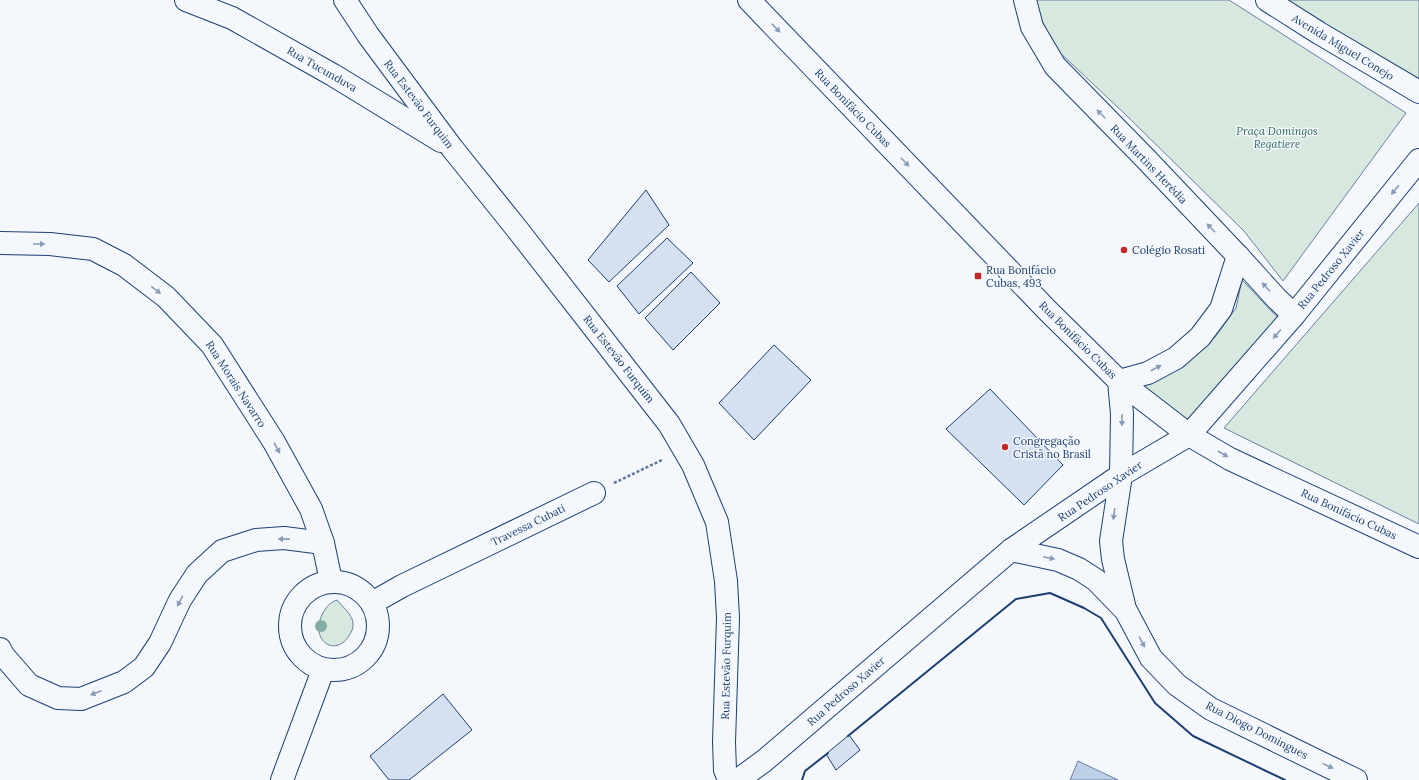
<svg xmlns="http://www.w3.org/2000/svg" width="1419" height="780" font-family="Lora,serif">
<style>
.green{fill:#d7e8df;stroke:#687fa3}
.water{fill:#bed0e5;stroke:#687fa3}
.building{fill:#d5e0f0;stroke:#1d3f73}
.lines{fill:none;stroke-linecap:round;stroke-linejoin:round}
.minor-casing{stroke:#1d3f73;stroke-width:24}
.tertiary-casing{stroke:#1d3f73;stroke-width:24}
.secondary-casing{stroke:#1d3f73;stroke-width:24}
.path{stroke:#5e769c;stroke-width:2.5;stroke-dasharray:3 2;stroke-linecap:butt}
.minor{stroke:#f4f7fb;stroke-width:22}
.tertiary{stroke:#f4f7fb;stroke-width:22}
.secondary{stroke:#f4f7fb;stroke-width:22}
.wall{stroke:#1d3f73;stroke-width:2}
.tree{fill:#86aba6}
.oneway{fill:#889bb7}
.poi-dot{fill:#c62828;stroke:#f4f7fb;stroke-width:1.5}
.labels{text-anchor:middle;dominant-baseline:central;stroke-width:3;stroke-linejoin:round;paint-order:stroke}
.street-label{font-size:11px;fill:#1d3f73;stroke:#f4f7fb}
.park-label{font-size:11px;font-style:italic;fill:#2c6c60;stroke:#f4f7fb}
.poi-label{font-size:11px;fill:#1d3f73;stroke:#f4f7fb;text-anchor:start}
</style>
<rect width="100%" height="100%" fill="#f4f7fb"/>
<!-- green -->
<g class="green">
<polygon points="1034,0 1229,0 1406,113 1283,281 1244,231 1126,115 1056,49 1033,2"/>
<polygon points="1267,0 1419,0 1419,92"/>
<polygon points="1419,203 1419,524 1224,428"/>
<polygon points="1242,280 1279,319 1186,422 1134,383 1191,357 1215,337 1236,308"/>
<path d="M337,600C341,605 349,612 352,619C354,624 353,630 350,634C337,658 311,642 321,617C325,609 328,603 337,600Z"/>
</g>
<!-- water -->
<polygon class="water" points="1078,761 1118,780 1070,780"/>
<!-- building -->
<g class="building">
<polygon points="646,190 669,225 609,282 588,260"/>
<polygon points="667,238 693,263 639,314 617,286"/>
<polygon points="691,272 720,303 673,350 645,318"/>
<polygon points="774,345 811,380 754,440 719,403"/>
<polygon points="990,389 1063,465 1024,505 946,429"/>
<polygon points="443,694 472,730 409,780 389,780 370,756"/>
<polygon points="849,735 860,750 836,770 826,754"/>
</g>
<g class="lines">
<defs>
<g id="minor">
<polyline points="186,0 232,18 333,75 441,141"/>
<polyline points="345,0 368,35 452,148 517,229 669,424 693,465 717,522 726,581 728,618 724,742 725,770 729,780"/>
<polyline points="1025,0 1032,27 1055,66 1146,159 1238,256 1277,299 1294,315"/>
<polyline points="0,243 50,244 93,249 124,265 166,297 212,345 274,442 311,509 323,543 331,581"/>
<polyline points="1119,381 1122,414 1121,475 1111,541 1113,559 1125,609"/>
<polyline points="1011,550 1058,560 1079,569 1096,580 1126,611 1151,658 1177,685 1211,709 1356,780"/>
<circle cx="334" cy="626" r="44"/>
<polyline points="372,603 402,586 594,493"/>
<polyline points="0,649 3,655 29,685 58,698 81,699 124,682 144,667 160,643 180,600 197,574 222,551 256,540 284,538 323,543"/>
<polyline points="282,780 323,670"/>
<polyline points="738,780 764,761 1011,550 1121,475 1189,435"/>
</g>
<polyline id="tertiary" points="1189,435 1294,315 1419,160"/>
<g id="secondary">
<polyline points="749,0 1048,311 1119,381 1189,435 1230,459 1419,547"/>
<polyline points="1267,0 1319,33 1419,92"/>
<polyline points="1119,381 1148,373 1176,358 1200,337 1221,309 1238,256"/>
</g>
</defs>
<!-- minor casing -->
<use href="#minor" class="minor-casing"/>
<!-- tertiary casing -->
<use href="#tertiary" class="tertiary-casing"/>
<!-- secondary casing -->
<use href="#secondary" class="secondary-casing"/>
<!-- path -->
<polyline class="path" points="614,483 662,460"/>
<!-- minor -->
<use href="#minor" class="minor"/>
<!-- tertiary -->
<use href="#tertiary" class="tertiary"/>
<!-- secondary -->
<use href="#secondary" class="secondary"/>
<!-- wall -->
<g class="wall">
<polyline points="848,736 1016,599 1050,593 1084,608 1101,618 1155,703 1193,736 1285,780"/>
<polyline points="802,780 805,771 828,753"/>
</g>
</g>
<!-- trees -->
<circle class="tree" cx="321" cy="626" r="6"/>
<!-- one-way arrows -->
<defs><path id="oneway-solid" d="M-6-.8H1V-3.2L6.5 0L1 3.2V.8H-6Z"/></defs>
<g class="oneway">
<use href="#oneway-solid" transform="translate(776 28) rotate(46)"/>
<use href="#oneway-solid" transform="translate(1101 114) rotate(-135)"/>
<use href="#oneway-solid" transform="translate(905 162) rotate(46)"/>
<use href="#oneway-solid" transform="translate(1395 190) rotate(129)"/>
<use href="#oneway-solid" transform="translate(1211 228) rotate(-134)"/>
<use href="#oneway-solid" transform="translate(39 244)"/>
<use href="#oneway-solid" transform="translate(1266 287) rotate(-132)"/>
<use href="#oneway-solid" transform="translate(156 290) rotate(37)"/>
<use href="#oneway-solid" transform="translate(1277 334) rotate(131)"/>
<use href="#oneway-solid" transform="translate(1156 368) rotate(-28)"/>
<use href="#oneway-solid" transform="translate(1122 420) rotate(91)"/>
<use href="#oneway-solid" transform="translate(277 448) rotate(61)"/>
<use href="#oneway-solid" transform="translate(1223 454) rotate(30)"/>
<use href="#oneway-solid" transform="translate(1114 514) rotate(98)"/>
<use href="#oneway-solid" transform="translate(284 539) rotate(-179)"/>
<use href="#oneway-solid" transform="translate(1049 558) rotate(12)"/>
<use href="#oneway-solid" transform="translate(180 601) rotate(118)"/>
<use href="#oneway-solid" transform="translate(1142 642) rotate(62)"/>
<use href="#oneway-solid" transform="translate(96 693) rotate(159)"/>
<use href="#oneway-solid" transform="translate(1328 766) rotate(26)"/>
</g>
<!-- markers -->
<g class="poi-dot">
<circle cx="1124" cy="250" r="4"/>
<rect x="974" y="272" width="8" height="8" rx="2"/>
<circle cx="1005" cy="447" r="4"/>
</g>
<g class="labels">
<!-- street labels -->
<g class="street-label">
<text transform="translate(1343 47) rotate(31)">Avenida Miguel Conejo</text>
<text transform="translate(322 69) rotate(30)">Rua Tucunduva</text>
<text transform="translate(419 104) rotate(53)">Rua Estevão Furquim</text>
<text transform="translate(853 108) rotate(46)">Rua Bonifácio Cubas</text>
<text transform="translate(1149 164) rotate(46)">Rua Martins Herédia</text>
<text transform="translate(1331 269) rotate(-51)">Rua Pedroso Xavier</text>
<text transform="translate(1078 340) rotate(45)">Rua Bonifácio Cubas</text>
<text transform="translate(619 359) rotate(52)">Rua Estevão Furquim</text>
<text transform="translate(236 384) rotate(57)">Rua Morais Navarro</text>
<text transform="translate(1100 491) rotate(-34)">Rua Pedroso Xavier</text>
<text transform="translate(1349 514) rotate(25)">Rua Bonifácio Cubas</text>
<text transform="translate(528 525) rotate(-26)">Travessa Cubati</text>
<text transform="translate(726 666) rotate(-89)">Rua Estevão Furquim</text>
<text transform="translate(846 691) rotate(-41)">Rua Pedroso Xavier</text>
<text transform="translate(1257 730) rotate(27)">Rua Diogo Domingues</text>
</g>
<!-- park labels -->
<g class="park-label">
<text x="1277" y="131">Praça Domingos<tspan x="1277" dy="13">Regatiere</tspan></text>
</g>
<!-- poi labels -->
<g class="poi-label">
<text x="1132" y="250">Colégio Rosati</text>
<text x="986" y="270">Rua Bonifácio<tspan x="986" dy="13">Cubas, 493</tspan></text>
<text x="1013" y="441">Congregação<tspan x="1013" dy="13">Cristã no Brasil</tspan></text>
</g>
</g>
</svg>
